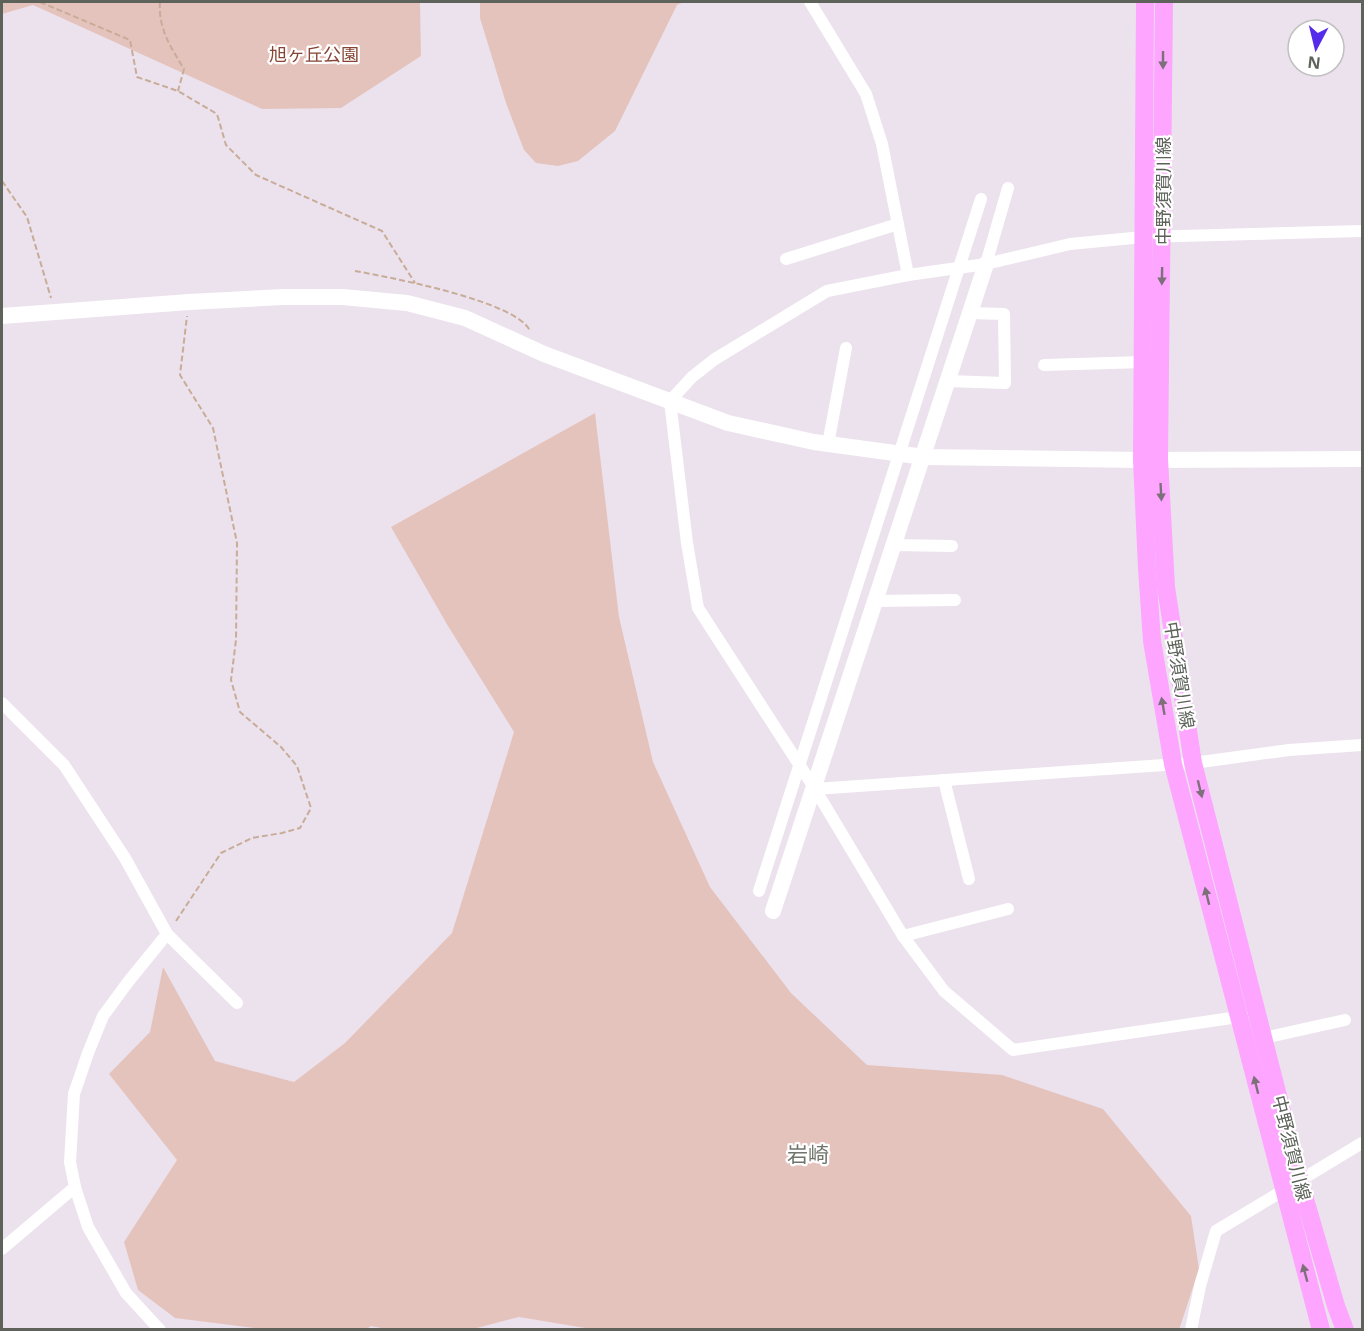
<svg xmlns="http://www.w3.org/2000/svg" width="1364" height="1331" font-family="'Noto Sans','Noto Sans JP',sans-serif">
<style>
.green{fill:#e5c3bd}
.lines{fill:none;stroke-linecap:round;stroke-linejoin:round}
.path{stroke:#c8ac98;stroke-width:2;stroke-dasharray:6 3;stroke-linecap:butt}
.street{stroke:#fff;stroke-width:12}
.secondary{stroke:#fff;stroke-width:16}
.primary{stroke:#fda5ff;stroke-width:18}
.oneway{fill:#7d707b}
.labels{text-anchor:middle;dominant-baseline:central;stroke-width:4.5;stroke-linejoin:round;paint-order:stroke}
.park-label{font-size:18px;fill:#874435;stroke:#fff}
.street-label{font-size:18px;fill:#5d635a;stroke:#fff}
.quarter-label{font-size:21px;fill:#6f756b;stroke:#fff}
</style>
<rect width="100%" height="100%" fill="#ece2ed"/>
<!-- green -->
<g class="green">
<polygon points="2,2 420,2 421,56 341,108 262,109 33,5 2,14"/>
<polygon points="480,2 684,2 677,5 615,131 578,161 558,166 536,163 524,150 506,103 480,18"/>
<polygon points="595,413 619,617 653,762 710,887 791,993 867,1065 1002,1075 1103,1109 1191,1216 1199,1269 1179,1330 597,1330 519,1317 473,1329 391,1330 371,1326 365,1330 270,1330 175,1318 138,1290 124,1242 177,1160 109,1074 150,1032 163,967 215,1061 294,1082 345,1043 452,933 514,732 448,626 391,527"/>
</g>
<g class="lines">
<!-- path -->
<g class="path">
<polyline points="40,2 130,40 137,77 178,91 217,114 226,145 256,175 382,231 415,283"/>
<path d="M160,2C158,28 170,46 184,69L178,91"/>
<polyline points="2,181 27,217 51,298"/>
<path d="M355,271C388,277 517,301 530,331"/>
<polyline points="176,921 221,853 252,838 282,833 300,828 311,808 297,766 281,747 240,712 231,680 236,640 237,543 213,428 180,375 187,316"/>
</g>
<!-- street -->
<g class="street">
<polyline points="810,2 866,94 882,144 908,275"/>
<polyline points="786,259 898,224"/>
<polyline points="986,264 1008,188"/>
<polyline points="1044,365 1143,362"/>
<polyline points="948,381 1005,383 1004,314 970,313"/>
<polyline points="828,444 846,348"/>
<polyline points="894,545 952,546"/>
<polyline points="875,601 955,600"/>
<polyline points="2,703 64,765 125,858 167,934 237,1003"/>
<polyline points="944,780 969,879"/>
<polyline points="815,789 1193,763 1289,750 1362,745"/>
<polyline points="759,891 981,199"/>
<polyline points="903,936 1008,909"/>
<polyline points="1245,1016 1013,1050 944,991 903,936 815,789 698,608 687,543 670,401 692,377 715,359 827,291 908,275 986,264 1070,244 1143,237 1362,231"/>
<polyline points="1264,1038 1345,1020"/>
<polyline points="2,1249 75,1187"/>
<polyline points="160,1330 126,1293 88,1227 75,1187 70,1162 74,1094 88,1053 103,1016 128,982 167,934"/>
<polyline points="1191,1330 1200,1286 1216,1231 1362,1143"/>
</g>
<!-- secondary -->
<g class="secondary">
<polyline points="2,316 189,302 283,297 342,297 407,303 465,318 544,354 728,423 814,442 924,457 1142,460 1362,459"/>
<polyline points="773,911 986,264"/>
</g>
<!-- primary -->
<g class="primary">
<polyline points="1145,2 1142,460 1147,568 1152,641 1173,764 1321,1330"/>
<polyline points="1164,2 1159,459 1166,587 1193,763 1300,1182 1336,1306 1345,1330"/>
</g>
</g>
<!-- one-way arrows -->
<defs><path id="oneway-solid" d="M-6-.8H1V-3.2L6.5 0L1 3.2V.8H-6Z" transform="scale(1.5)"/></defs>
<g class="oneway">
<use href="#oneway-solid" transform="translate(1163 60) rotate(90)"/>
<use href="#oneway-solid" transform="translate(1162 276) rotate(91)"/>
<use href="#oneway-solid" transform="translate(1161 492) rotate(87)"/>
<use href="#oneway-solid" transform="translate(1163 706) rotate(-100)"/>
<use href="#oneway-solid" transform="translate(1200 789) rotate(76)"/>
<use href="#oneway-solid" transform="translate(1207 896) rotate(-104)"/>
<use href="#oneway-solid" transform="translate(1256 1085) rotate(-104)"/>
<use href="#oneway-solid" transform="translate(1305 1273) rotate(-105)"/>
</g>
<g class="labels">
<!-- park labels -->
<g class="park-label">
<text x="314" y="54">旭ヶ丘公園</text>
</g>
<!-- street labels -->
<g class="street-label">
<text transform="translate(1163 191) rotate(-90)">中野須賀川線</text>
<text transform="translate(1180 675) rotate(81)">中野須賀川線</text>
<text transform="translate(1292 1148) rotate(76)">中野須賀川線</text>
</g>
<!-- quarter labels -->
<g class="quarter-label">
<text x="808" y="1154">岩崎</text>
</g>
</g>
<!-- border -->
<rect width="1364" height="1331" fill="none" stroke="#5d635a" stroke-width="6"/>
<!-- north arrow -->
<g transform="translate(1316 48) rotate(187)"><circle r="28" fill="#ffffff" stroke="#bec1bd" stroke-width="1.5"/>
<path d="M0-4.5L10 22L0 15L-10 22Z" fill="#542bea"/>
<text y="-9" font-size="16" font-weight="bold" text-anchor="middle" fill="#5d635a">N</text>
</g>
</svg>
